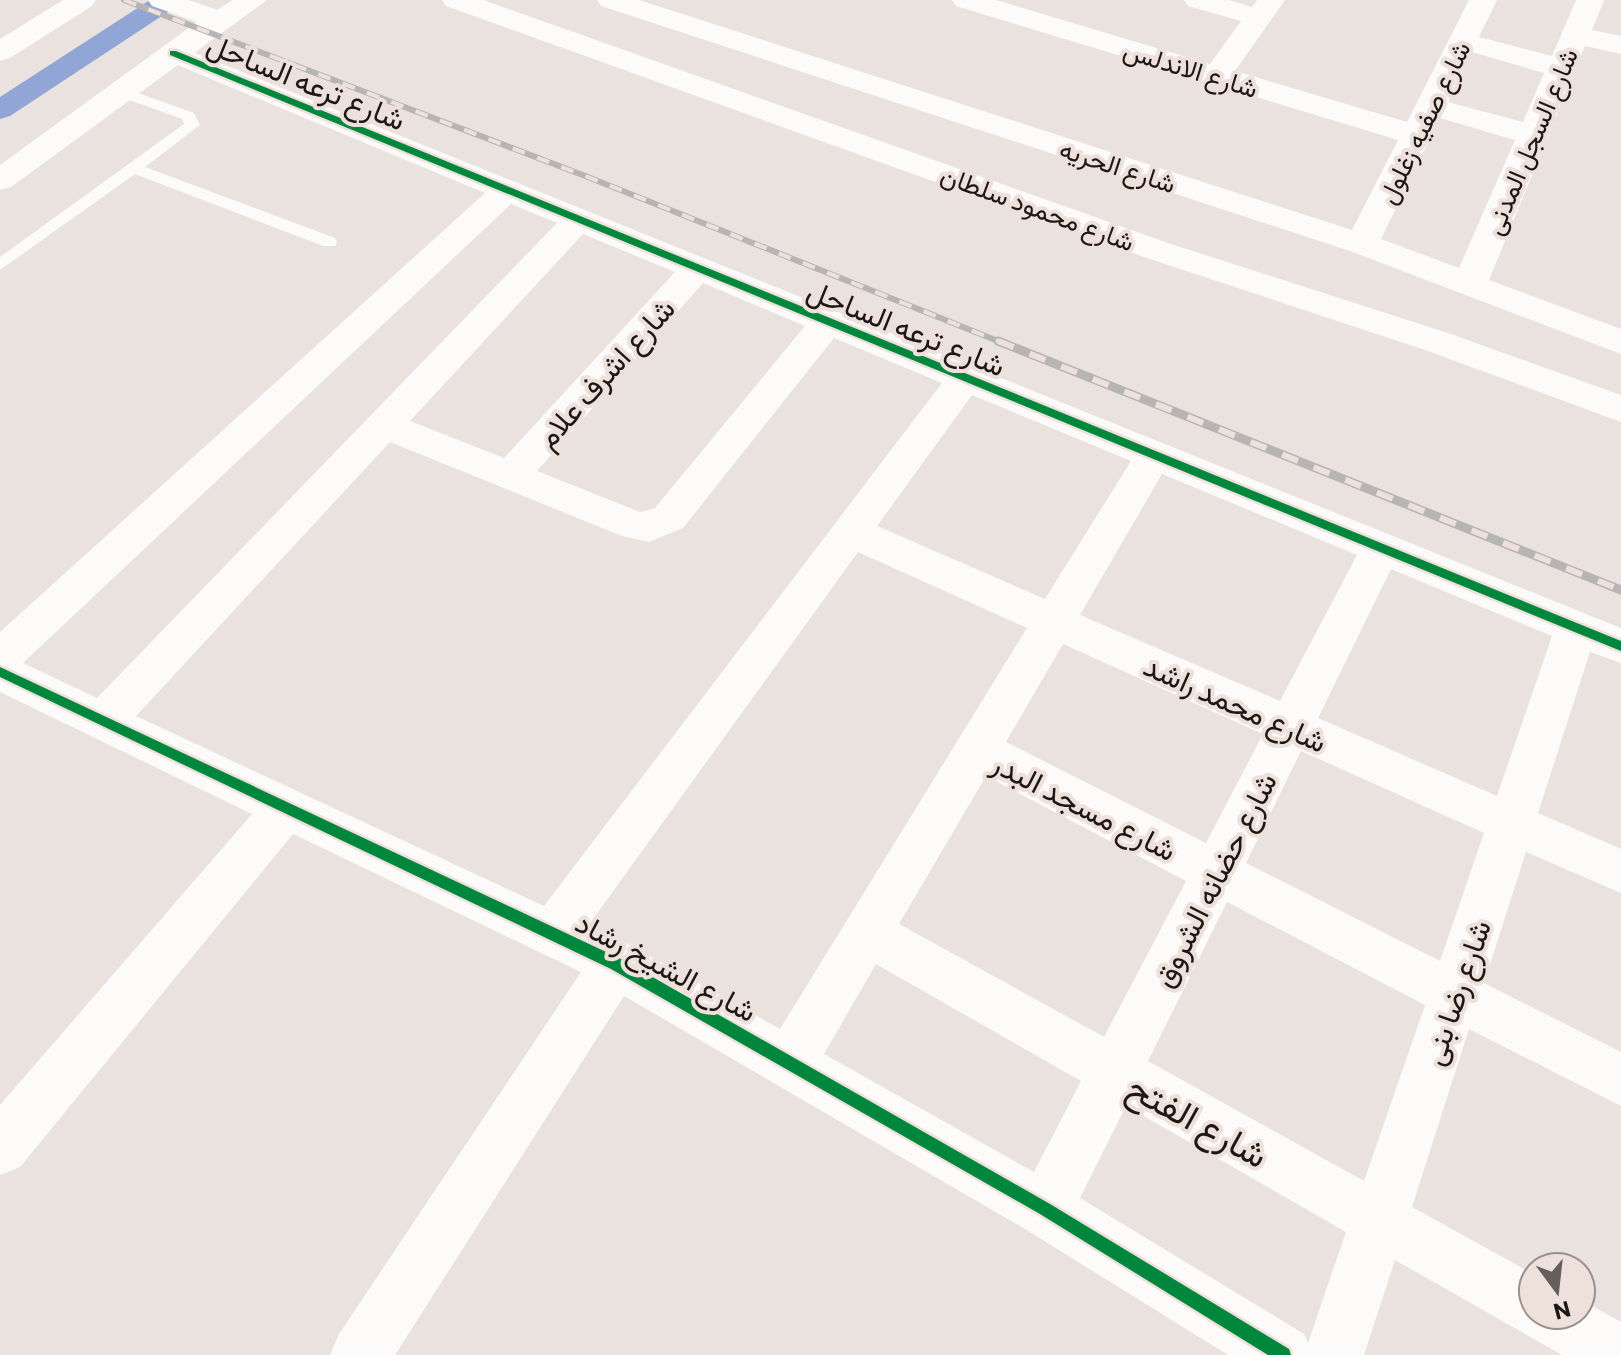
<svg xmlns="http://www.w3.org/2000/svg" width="1621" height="1355" font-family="Commissioner,Vazirmatn,sans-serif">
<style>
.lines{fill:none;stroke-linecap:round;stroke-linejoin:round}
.canal{fill:#91a6d7;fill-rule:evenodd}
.lane{fill:#fcfbfa;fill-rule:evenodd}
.street{fill:#fcfbfa;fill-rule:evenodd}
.secondary{fill:#fcfbfa;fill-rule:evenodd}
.rail-far1-casing{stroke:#b7b5b4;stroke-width:6}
.rail-casing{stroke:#b7b5b4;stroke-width:9}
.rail-far1{stroke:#eee0db;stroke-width:4;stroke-dasharray:13;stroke-linecap:butt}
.rail{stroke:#eee0db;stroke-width:6;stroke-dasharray:17;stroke-linecap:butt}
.cycleway-casing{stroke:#eee0db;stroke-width:5}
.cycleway{fill:#00873e;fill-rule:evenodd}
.labels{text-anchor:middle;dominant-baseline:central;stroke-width:8;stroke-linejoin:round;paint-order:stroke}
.far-street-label{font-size:26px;fill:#1d1816;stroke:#eee0db}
.street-label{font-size:30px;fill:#1d1816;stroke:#eee0db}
.near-street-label{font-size:36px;fill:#1d1816;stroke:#eee0db}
</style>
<rect width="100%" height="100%" fill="#eae2df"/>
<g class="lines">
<!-- canal -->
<polygon class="canal" points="150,0 181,0 177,6 10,116 0,119 0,97"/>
<!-- lane -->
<polygon class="lane" points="121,87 194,113 200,125 145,167 335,238 337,242 335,246 323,246 135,174 0,270 0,257 184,124 182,119 116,95 116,89"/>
<!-- street -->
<g class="street">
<polygon points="63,0 96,0 92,6 10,58 0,61 0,39"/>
<polygon points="442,0 483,0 1168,243 1451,334 1621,395 1621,422 1425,350 1144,257 446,6"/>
<path d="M597,0H639L1352,230L1398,140L956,6L952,0H996L1210,64L1241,21L1188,6L1184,0H1229L1252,7L1257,0H1285L1235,71L1407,122L1469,0H1497L1479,37L1552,56L1576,0H1604L1592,30L1621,36V54L1585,46L1489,280L1621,329V354L1350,251L601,6ZM1472,52L1544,73L1523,122L1448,102ZM1440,118L1515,140L1459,268L1381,239Z"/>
<path d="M173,44L1621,628V663L1590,652L1538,813L1621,849V893L1526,852L1484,983L1621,1052V1106L1469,1029L1412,1207L1533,1274V1315H1581V1300L1621,1322V1355H1562L1395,1260L1364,1355H1228L1025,1229L624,996L395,1355H330L339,1334L581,972L293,834L20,1167L0,1175V1105L252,814L0,692V632L485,193L163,59L158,53L163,47ZM511,204L557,223L97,698L23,663ZM583,234L675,272L504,458L410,421ZM703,283L805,326L655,508L640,512L537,471ZM834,338L942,383L544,906L136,716L390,442L622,536L649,542L683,528ZM972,395L1131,461L1045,599L877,526ZM1162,474L1357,555L1280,701L1080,615ZM858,552L1027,628L780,1029L634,947L588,926ZM1391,569L1552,636L1497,796L1318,718ZM1063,644L1263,734L1206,843L1006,742ZM1301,751L1484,833L1440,961L1246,863ZM986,776L1186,881L1104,1037L899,924ZM1227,902L1425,1005L1364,1181L1148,1061ZM876,964L1081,1081L1034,1172L824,1054ZM1126,1106L1346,1232L1308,1343L1304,1334L1080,1198Z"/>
</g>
<!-- secondary -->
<polygon class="secondary" points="148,0 189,0 217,10 233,0 267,0 11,187 0,190 0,165 197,22 152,6"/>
<defs>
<polyline id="rail-far1" points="124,0 588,177 1003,343"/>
<polyline id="rail" points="998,341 1621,590"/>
</defs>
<!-- rail-far1 casing -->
<use href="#rail-far1" class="rail-far1-casing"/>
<!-- rail casing -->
<use href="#rail" class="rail-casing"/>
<!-- rail-far1 -->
<use href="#rail-far1" class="rail-far1"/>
<!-- rail -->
<use href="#rail" class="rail"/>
<defs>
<g id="cycleway">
<polygon points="170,51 176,51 1621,641 1621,651 170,55"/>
<polygon points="0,667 621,959 1050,1204 1289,1349 1291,1355 1268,1355 1040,1214 611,969 0,677"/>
</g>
</defs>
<!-- cycleway casing -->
<use href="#cycleway" class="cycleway-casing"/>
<!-- cycleway -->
<use href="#cycleway" class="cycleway"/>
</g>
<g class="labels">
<!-- far-street labels -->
<g class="far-street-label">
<text transform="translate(1191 68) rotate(17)">شارع الاندلس</text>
<text transform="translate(1423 122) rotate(-64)">شارع صفيه زغلول</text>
<text transform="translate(1530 141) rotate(-67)">شارع السجل المدنى</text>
<text transform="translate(1118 165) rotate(18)">شارع الحريه</text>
<text transform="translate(1038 207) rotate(20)">شارع محمود سلطان</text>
</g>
<!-- street labels -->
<g class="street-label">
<text transform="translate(307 80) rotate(22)">شارع ترعه الساحل</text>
<text transform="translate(907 326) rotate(22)">شارع ترعه الساحل</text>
<text transform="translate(604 372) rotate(-48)">شارع اشرف علام</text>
<text transform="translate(1236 702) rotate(24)">شارع محمد راشد</text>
<text transform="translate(1085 805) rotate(27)">شارع مسجد البدر</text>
<text transform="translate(1213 879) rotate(-63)">شارع حضانه الشروق</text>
<text transform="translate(667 965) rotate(28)">شارع الشيخ رشاد</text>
<text transform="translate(1455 992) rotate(-71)">شارع رضا بنى</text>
</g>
<!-- near-street labels -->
<g class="near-street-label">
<text transform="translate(1199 1119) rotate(29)">شارع الفتح</text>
</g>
</g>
<!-- north arrow -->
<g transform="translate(1557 1291) rotate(165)"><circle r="38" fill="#eee0db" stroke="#9a908c" stroke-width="2"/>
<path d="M0-6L14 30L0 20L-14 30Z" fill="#655f5c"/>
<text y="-12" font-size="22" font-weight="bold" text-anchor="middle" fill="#1d1816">N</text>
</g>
</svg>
